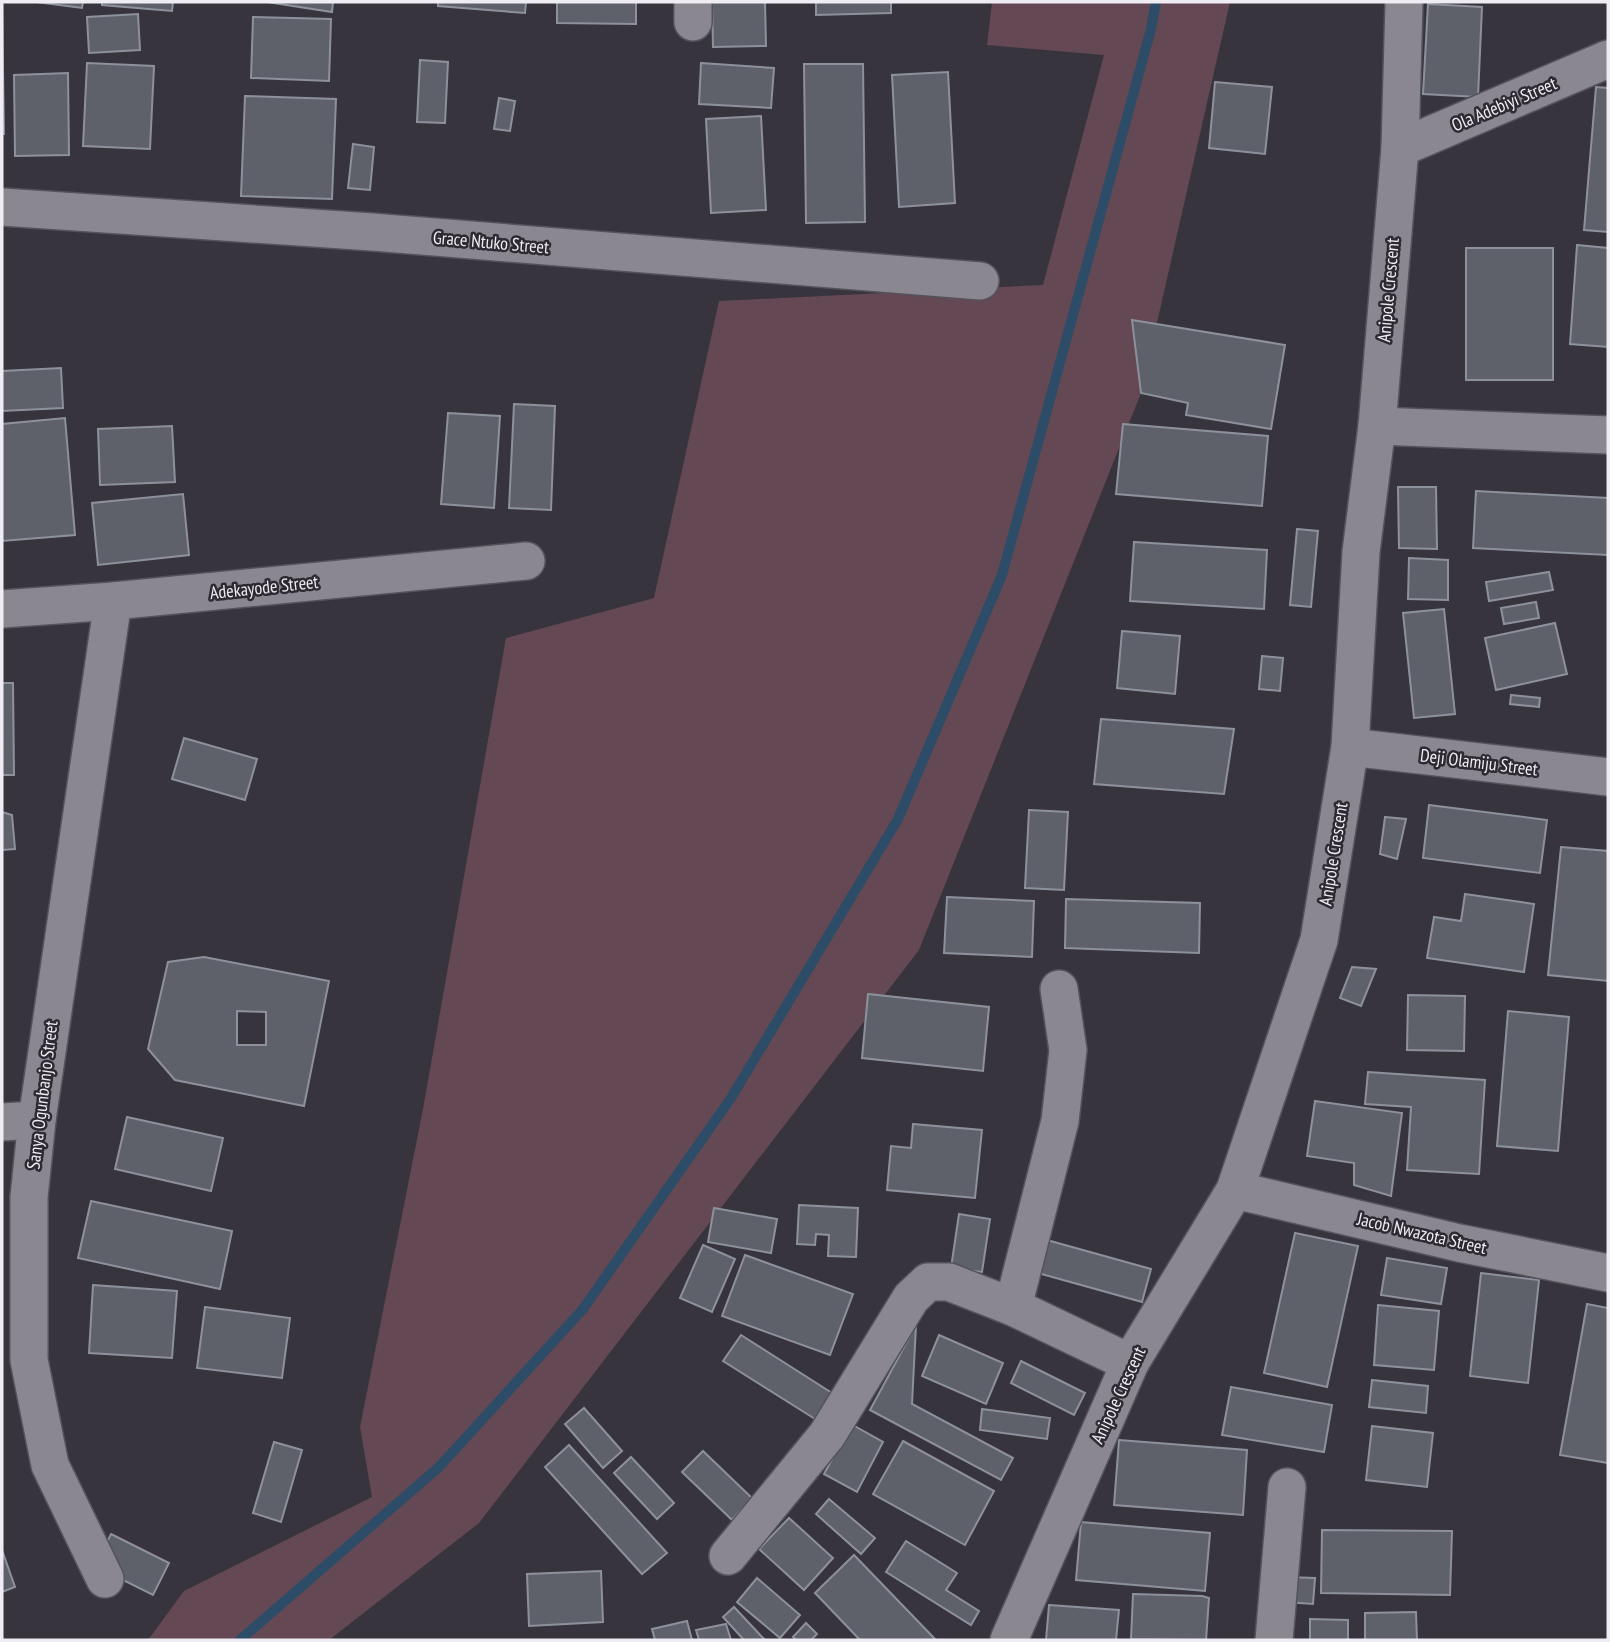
<svg xmlns="http://www.w3.org/2000/svg" width="1610" height="1642" font-family="'PT Sans Narrow',sans-serif">
<style>
.green{fill:#644854}
.lines{fill:none;stroke-linecap:round;stroke-linejoin:round}
.stream{stroke:#2c4c67;stroke-width:10}
.building{fill:#5e616a;stroke:#8d919b;stroke-width:2;fill-rule:evenodd}
.street-casing{stroke:#54525a;stroke-width:40}
.street{stroke:#8a8791;stroke-width:37}
.labels{text-anchor:middle;dominant-baseline:central;stroke-width:5;stroke-linejoin:round;paint-order:stroke}
.street-label{font-size:18px;fill:#efedf3;stroke:#2d2a33}
</style>
<rect width="100%" height="100%" fill="#37343d"/>
<!-- green -->
<polygon class="green" points="992,2 1230,2 1141,393 919,950 479,1523 329,1640 148,1640 184,1591 372,1497 360,1427 423,1109 506,638 654,598 719,301 1043,285 1104,55 987,45"/>
<g class="lines">
<!-- stream -->
<polyline class="stream" points="240,1640 439,1467 583,1309 731,1098 898,819 1002,575 1151,29 1156,2"/>
</g>
<!-- building -->
<g class="building">
<polygon points="2,2 4,134 2,134"/>
<polygon points="36,2 83,2 82,8"/>
<polygon points="102,2 173,2 172,11 102,5"/>
<polygon points="267,2 333,2 332,12"/>
<polygon points="438,2 526,2 525,13 438,6"/>
<polygon points="557,2 636,2 636,24 557,23"/>
<polygon points="712,2 765,2 766,46 713,47"/>
<polygon points="816,2 891,2 891,13 816,15"/>
<polygon points="1428,4 1482,7 1478,97 1423,94"/>
<polygon points="138,14 140,50 89,53 87,17"/>
<polygon points="253,17 331,19 329,81 251,78"/>
<polygon points="420,60 448,62 445,123 417,122"/>
<polygon points="87,63 154,66 150,149 83,146"/>
<polygon points="701,63 774,68 771,108 699,104"/>
<polygon points="804,64 863,64 865,222 806,223"/>
<polygon points="948,72 955,203 899,207 892,75"/>
<polygon points="68,73 69,155 15,156 14,75"/>
<polygon points="1215,82 1272,87 1265,154 1209,148"/>
<polygon points="1596,87 1608,88 1608,232 1584,230"/>
<polygon points="245,96 336,99 332,199 241,196"/>
<polygon points="499,98 515,101 510,131 494,129"/>
<polygon points="761,116 766,210 711,213 706,119"/>
<polygon points="353,144 374,147 370,190 348,188"/>
<polygon points="1577,245 1608,248 1608,347 1570,344"/>
<rect x="1466" y="248" width="87" height="132"/>
<polygon points="1132,320 1285,345 1271,429 1186,415 1188,403 1141,393"/>
<polygon points="61,368 63,408 2,411 2,371"/>
<polygon points="514,404 555,406 551,510 509,508"/>
<polygon points="448,413 500,416 494,508 441,504"/>
<polygon points="65,418 75,535 2,541 2,424"/>
<polygon points="1123,424 1268,436 1262,506 1116,494"/>
<polygon points="172,426 175,482 100,485 98,429"/>
<polygon points="1398,487 1436,487 1437,549 1399,548"/>
<polygon points="1476,491 1608,498 1608,555 1473,548"/>
<polygon points="183,494 189,555 98,565 92,503"/>
<polygon points="1297,529 1318,531 1311,607 1290,605"/>
<polygon points="1134,542 1267,550 1264,609 1130,601"/>
<polygon points="1409,558 1448,560 1448,600 1408,599"/>
<polygon points="1549,572 1553,590 1489,601 1486,582"/>
<polygon points="1536,602 1539,618 1504,624 1501,608"/>
<polygon points="1444,609 1455,714 1414,718 1403,613"/>
<polygon points="1555,623 1567,674 1496,690 1485,638"/>
<polygon points="1122,631 1180,636 1175,694 1117,688"/>
<polygon points="1262,656 1283,658 1280,691 1259,689"/>
<polygon points="2,683 13,683 14,775 2,775"/>
<polygon points="1511,695 1540,698 1539,707 1510,704"/>
<polygon points="1101,719 1234,729 1224,794 1094,784"/>
<polygon points="184,738 257,759 245,800 172,779"/>
<polygon points="1429,805 1547,820 1540,873 1423,858"/>
<polygon points="1029,810 1068,812 1064,890 1025,888"/>
<polygon points="2,812 12,815 15,849 2,850"/>
<polygon points="1385,817 1406,819 1397,859 1380,854"/>
<polygon points="1561,847 1608,851 1608,981 1548,975"/>
<polygon points="1465,894 1534,904 1524,972 1427,958 1434,917 1461,921"/>
<polygon points="947,897 1034,901 1032,957 944,953"/>
<polygon points="1066,899 1200,903 1199,953 1065,948"/>
<path d="M204,957L329,981L304,1106L175,1080L148,1049L168,962ZM237,1011L266,1012V1045H237Z"/>
<polygon points="1352,967 1376,969 1361,1006 1340,998"/>
<polygon points="868,994 989,1007 983,1071 862,1058"/>
<polygon points="1408,995 1465,996 1464,1051 1407,1050"/>
<polygon points="1508,1011 1569,1017 1558,1151 1497,1146"/>
<polygon points="1368,1072 1485,1080 1479,1174 1407,1170 1411,1107 1365,1104"/>
<polygon points="1315,1101 1402,1113 1391,1196 1354,1185 1354,1163 1307,1156"/>
<polygon points="127,1117 223,1138 211,1191 115,1169"/>
<polygon points="913,1124 982,1130 975,1198 887,1190 891,1146 911,1148"/>
<polygon points="91,1201 232,1231 220,1289 78,1258"/>
<polygon points="799,1205 858,1208 856,1257 828,1256 829,1235 816,1234 815,1245 797,1244"/>
<polygon points="714,1208 777,1219 771,1253 708,1242"/>
<polygon points="959,1214 990,1219 982,1272 951,1268"/>
<polygon points="1295,1233 1358,1246 1327,1387 1264,1373"/>
<polygon points="1047,1240 1151,1269 1142,1302 1038,1273"/>
<polygon points="703,1245 735,1259 712,1312 680,1298"/>
<polygon points="745,1255 853,1294 830,1355 722,1316"/>
<polygon points="1387,1258 1447,1268 1441,1304 1381,1295"/>
<polygon points="1481,1273 1539,1280 1528,1383 1470,1376"/>
<polygon points="93,1285 177,1291 172,1358 89,1353"/>
<polygon points="1587,1304 1608,1308 1608,1463 1560,1455"/>
<polygon points="1378,1305 1439,1311 1434,1370 1374,1365"/>
<polygon points="205,1307 290,1318 282,1378 197,1368"/>
<polygon points="916,1325 912,1404 1013,1458 1001,1480 870,1410"/>
<polygon points="741,1335 832,1393 815,1419 723,1361"/>
<polygon points="939,1335 1003,1363 986,1404 922,1376"/>
<polygon points="1021,1361 1085,1393 1074,1415 1011,1383"/>
<polygon points="1372,1380 1428,1386 1426,1413 1369,1407"/>
<polygon points="1231,1387 1332,1405 1324,1452 1222,1435"/>
<polygon points="584,1408 622,1451 603,1468 565,1424"/>
<polygon points="982,1409 1050,1418 1047,1439 980,1430"/>
<polygon points="851,1424 883,1442 857,1492 824,1474"/>
<polygon points="1372,1426 1433,1433 1427,1487 1366,1480"/>
<polygon points="1119,1440 1247,1450 1243,1515 1114,1505"/>
<polygon points="903,1441 994,1491 965,1545 873,1494"/>
<polygon points="274,1442 302,1450 281,1522 253,1513"/>
<polygon points="569,1445 667,1553 642,1574 545,1467"/>
<polygon points="703,1451 752,1498 732,1520 682,1472"/>
<polygon points="631,1457 674,1503 657,1519 614,1473"/>
<polygon points="829,1499 875,1538 861,1554 816,1514"/>
<polygon points="789,1518 833,1558 804,1590 759,1549"/>
<polygon points="1081,1522 1210,1533 1205,1591 1076,1580"/>
<polygon points="1322,1530 1452,1531 1450,1595 1321,1593"/>
<polygon points="111,1534 169,1563 153,1595 105,1571 101,1554"/>
<polygon points="906,1541 957,1573 946,1590 979,1611 971,1625 886,1572"/>
<polygon points="2,1550 15,1587 2,1592"/>
<polygon points="854,1555 936,1640 860,1640 815,1593"/>
<polygon points="601,1571 603,1622 529,1626 527,1574"/>
<polygon points="1287,1577 1315,1578 1313,1604 1285,1602"/>
<polygon points="757,1578 800,1615 780,1638 737,1602"/>
<polygon points="1133,1594 1202,1596 1209,1598 1206,1640 1131,1639"/>
<polygon points="1049,1605 1119,1610 1116,1640 1046,1640"/>
<polygon points="734,1607 765,1640 744,1640 723,1617"/>
<polygon points="1416,1612 1417,1640 1365,1640 1365,1613"/>
<polygon points="1310,1619 1348,1620 1348,1640 1310,1640"/>
<polygon points="687,1621 692,1640 655,1640 652,1629"/>
<polygon points="806,1623 817,1634 811,1640 796,1640 793,1637"/>
<polygon points="726,1624 731,1640 699,1640 696,1630"/>
</g>
<g class="lines">
<defs>
<g id="street">
<polyline points="693,22 693,2"/>
<polyline points="1400,148 1608,59"/>
<polyline points="2,207 372,232 980,281"/>
<polyline points="1377,426 1608,435"/>
<polyline points="2,609 113,601 526,561"/>
<polyline points="1350,747 1608,777"/>
<polyline points="2,1122 37,1120"/>
<polyline points="1235,1190 1459,1243 1608,1273"/>
<polyline points="1013,1307 1060,1121 1068,1050 1059,989"/>
<polyline points="728,1556 827,1435 911,1298 928,1282 949,1282 1013,1307 1130,1363"/>
<polyline points="105,1579 50,1465 29,1360 29,1197 37,1120 113,601"/>
<polyline points="1009,1640 1130,1363 1235,1190 1319,940 1350,747 1361,552 1377,426 1400,148 1404,2"/>
<polyline points="1274,1640 1287,1487"/>
</g>
</defs>
<!-- street casing -->
<use href="#street" class="street-casing"/>
<!-- street -->
<use href="#street" class="street"/>
</g>
<g class="labels">
<!-- street labels -->
<g class="street-label">
<text transform="translate(1504 104) rotate(-23)">Ola Adebiyi Street</text>
<text transform="translate(491 242) rotate(5)">Grace Ntuko Street</text>
<text transform="translate(1388 290) rotate(-85)">Anipole Crescent</text>
<text transform="translate(264 587) rotate(-6)">Adekayode Street</text>
<text transform="translate(1479 762) rotate(7)">Deji Olamiju Street</text>
<text transform="translate(1333 854) rotate(-81)">Anipole Crescent</text>
<text transform="translate(42 1095) rotate(-83)">Sanya Ogunbanjo Street</text>
<text transform="translate(1422 1233) rotate(13)">Jacob Nwazota Street</text>
<text transform="translate(1118 1395) rotate(-65)">Anipole Crescent</text>
</g>
</g>
<!-- border -->
<rect width="1610" height="1642" fill="none" stroke="#efedf3" stroke-width="7"/>
</svg>
